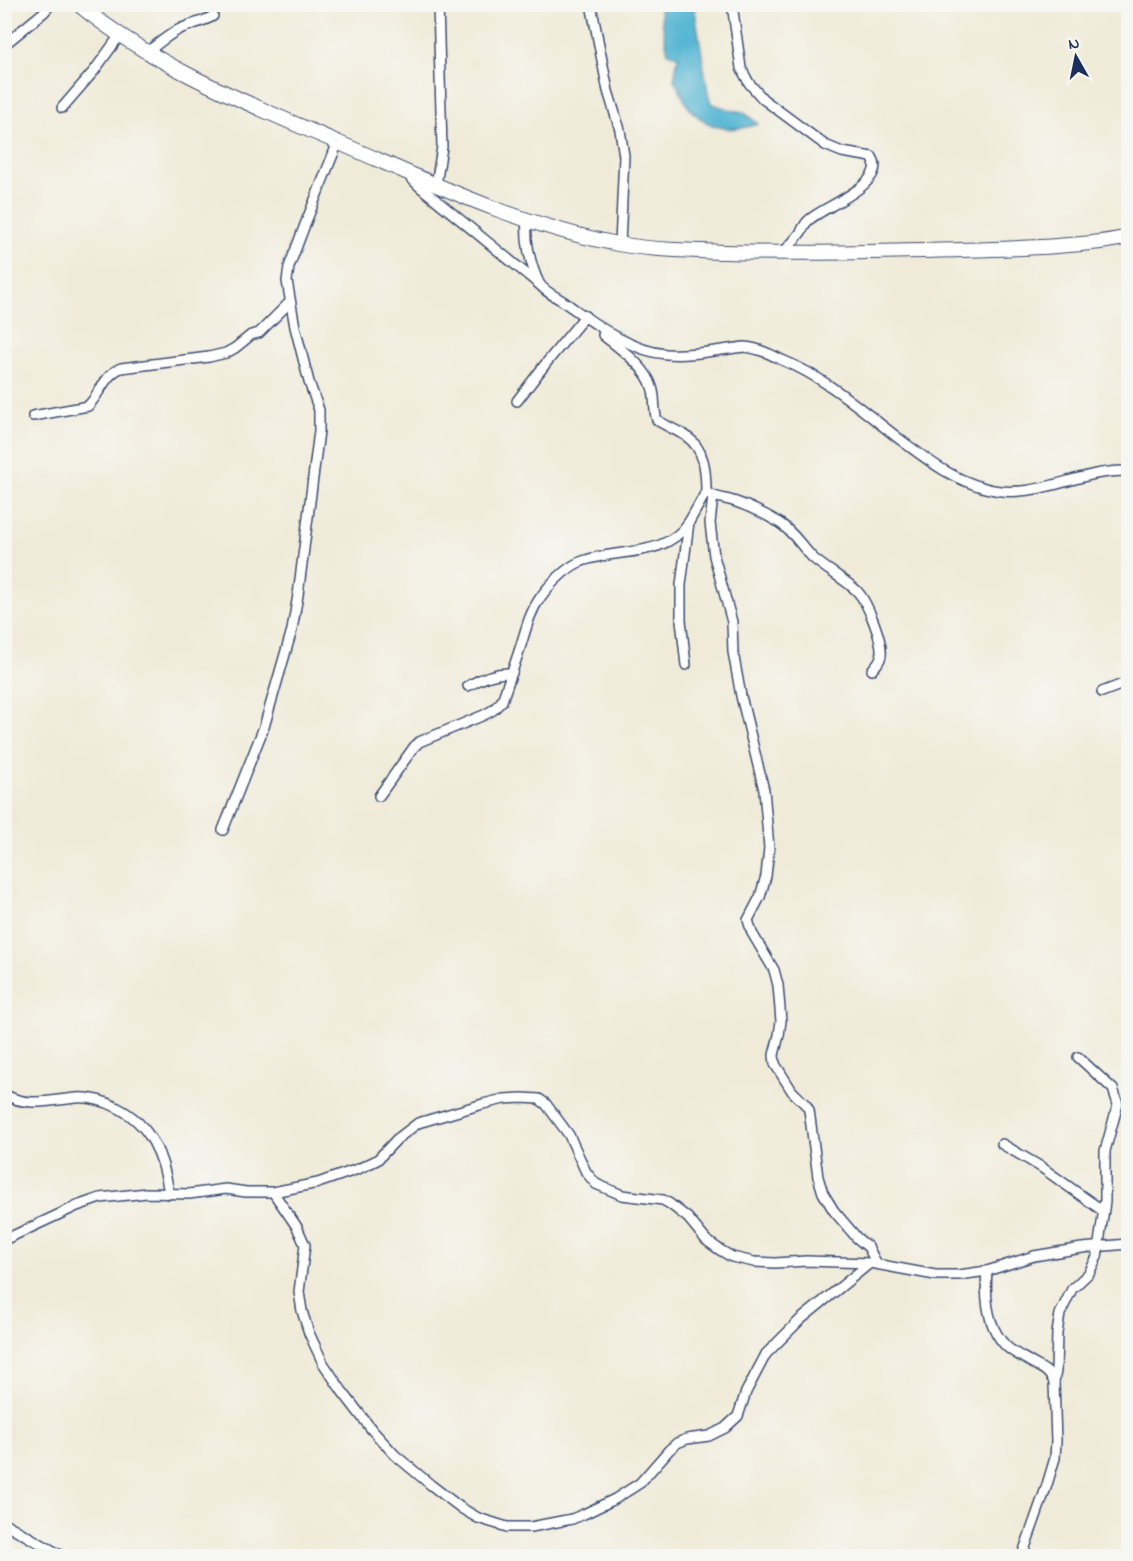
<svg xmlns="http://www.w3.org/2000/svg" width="1133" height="1561" font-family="'Indie Flower',sans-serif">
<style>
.water{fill:#54b6d3;stroke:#387298;stroke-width:1.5}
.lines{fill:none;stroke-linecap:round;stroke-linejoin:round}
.minor-casing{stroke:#3b4b70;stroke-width:12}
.highway-casing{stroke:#3b4b70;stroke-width:16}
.minor{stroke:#fff;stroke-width:9}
.highway{stroke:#fff;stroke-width:14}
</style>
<rect width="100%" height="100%" fill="#f6f6f2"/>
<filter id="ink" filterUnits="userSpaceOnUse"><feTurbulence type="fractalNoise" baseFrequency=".0167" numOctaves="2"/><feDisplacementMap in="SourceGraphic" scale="12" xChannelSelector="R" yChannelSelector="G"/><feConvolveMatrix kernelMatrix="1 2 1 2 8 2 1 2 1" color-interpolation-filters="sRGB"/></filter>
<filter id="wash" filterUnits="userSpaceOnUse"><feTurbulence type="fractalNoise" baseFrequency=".008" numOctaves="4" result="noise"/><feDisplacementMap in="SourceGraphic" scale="24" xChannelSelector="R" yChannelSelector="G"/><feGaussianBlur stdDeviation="1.35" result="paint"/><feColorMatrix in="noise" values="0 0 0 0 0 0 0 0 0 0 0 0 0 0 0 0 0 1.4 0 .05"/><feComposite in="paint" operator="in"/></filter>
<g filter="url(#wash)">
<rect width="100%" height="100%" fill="#f0ebd8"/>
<!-- water -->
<path class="water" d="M659,5H694L708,93L711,103L729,110L743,112L758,124C738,130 718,132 700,118C697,115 692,112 690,109C683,100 681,89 674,80L678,56L668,53Z"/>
</g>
<g filter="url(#ink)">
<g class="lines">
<defs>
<g id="minor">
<polyline points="591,4 608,91 620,130 624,156 620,244"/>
<path d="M732,4L741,68L749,83L763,99L825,145L842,152L872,157C889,184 822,207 809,220C805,223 803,228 801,232C796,239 789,246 783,253"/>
<polyline points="4,45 44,12 51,4"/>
<path d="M147,52C158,44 168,35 180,29C191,24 203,22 213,16"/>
<polyline points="62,108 94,71 120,35"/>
<polyline points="410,177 419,186 540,285"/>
<polyline points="436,185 442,147 438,4"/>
<path d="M527,220C525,240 530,264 539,283C543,291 557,297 564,302C593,322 629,351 666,354C691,356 718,350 744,347C758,348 770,354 782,360C829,379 866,414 906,444C933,464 953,479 985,488C1036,502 1079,469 1128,471"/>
<path d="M603,335C619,348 646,366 652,387C656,398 653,409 657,420C666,426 676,430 686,436C705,449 706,471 706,492C716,499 726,498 736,502C748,506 767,515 778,522C793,531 801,546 813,558C827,570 843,578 857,591C867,601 883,641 881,655C881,661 875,666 872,670"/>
<polyline points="517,401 547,362 585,316"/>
<path d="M33,416L88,406C100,394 105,374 121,368L209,357L226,353L235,348L251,335L259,333L290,302"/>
<polyline points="713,496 710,523 714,556 732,622 733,652 741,696 764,790 769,848 766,876 760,897 748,920 752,933 774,970 778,985 781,1021 779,1035 774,1055 775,1064 792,1091 806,1105 809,1110 818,1177 823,1193 834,1211 857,1238 868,1247 877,1264"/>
<polyline points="686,665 681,620 681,585 689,522 706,492"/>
<path d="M468,686C481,678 496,672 512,673"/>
<polyline points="1102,692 1128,682"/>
<path d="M379,796L414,747L419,742L484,715L493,710L502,701C508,683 515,664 521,645C526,629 530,612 540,598C548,586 567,567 580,562C617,547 664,560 689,522"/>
<polyline points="223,830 264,727 292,630 298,595 319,431 319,410 309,382 295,327 287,281 289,267 306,222 338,142"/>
<path d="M4,1094C27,1108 52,1100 76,1098C90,1097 104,1101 116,1107C151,1124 164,1157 169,1194"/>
<polyline points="1002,1144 1041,1167 1103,1211"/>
<polyline points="273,1192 297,1227 305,1245 299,1292 302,1311 309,1333 323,1363 342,1391 372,1430 395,1455 431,1485 461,1508 478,1518 507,1527 531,1527 572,1519 584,1514 615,1499 640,1483 669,1450 677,1443 687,1439 709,1436 725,1428 738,1416 746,1392 766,1354 800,1320 870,1263"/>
<polyline points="4,1240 77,1206 100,1198 147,1193 189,1194 226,1189 246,1192 273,1192 318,1183 358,1169 377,1160 397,1139 418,1123 483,1104 504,1099 522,1098 539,1099 546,1104 569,1135 586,1172 596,1184 622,1195 663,1200 670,1204 688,1218 706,1240 720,1250 732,1257 754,1262 775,1263 806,1261 870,1263 935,1275 959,1275 987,1271 1034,1256 1082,1248 1128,1244"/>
<path d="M987,1271C985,1295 987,1327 1006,1346C1012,1352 1022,1357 1029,1361C1040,1368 1049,1370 1054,1382"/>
<polyline points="4,1523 62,1556"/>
<polyline points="1022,1556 1046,1488 1055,1458 1056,1441 1054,1382 1056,1371 1057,1333 1060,1314 1072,1289 1089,1273 1097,1257 1105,1202 1105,1151 1118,1104 1113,1089 1078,1057"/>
</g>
<path id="highway" d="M78,4C155,67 247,103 337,142C428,181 520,226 618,244C653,250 689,251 724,252C790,254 857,252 924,251C968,250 1013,249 1057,246C1081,244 1105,243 1128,237"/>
</defs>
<!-- minor casing -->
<use href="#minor" class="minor-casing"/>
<!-- highway casing -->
<use href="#highway" class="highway-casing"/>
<!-- minor -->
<use href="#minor" class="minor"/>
<!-- highway -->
<use href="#highway" class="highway"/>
</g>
</g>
<!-- margin -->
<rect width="1133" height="1561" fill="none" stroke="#f6f6f2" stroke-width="24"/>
<!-- north arrow -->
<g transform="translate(1076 57) rotate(351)" stroke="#f6f6f2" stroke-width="4.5" paint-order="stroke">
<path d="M0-4.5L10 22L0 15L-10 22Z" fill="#1b2f5e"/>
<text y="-9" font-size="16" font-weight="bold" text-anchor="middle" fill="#1b2f5e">N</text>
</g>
</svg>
